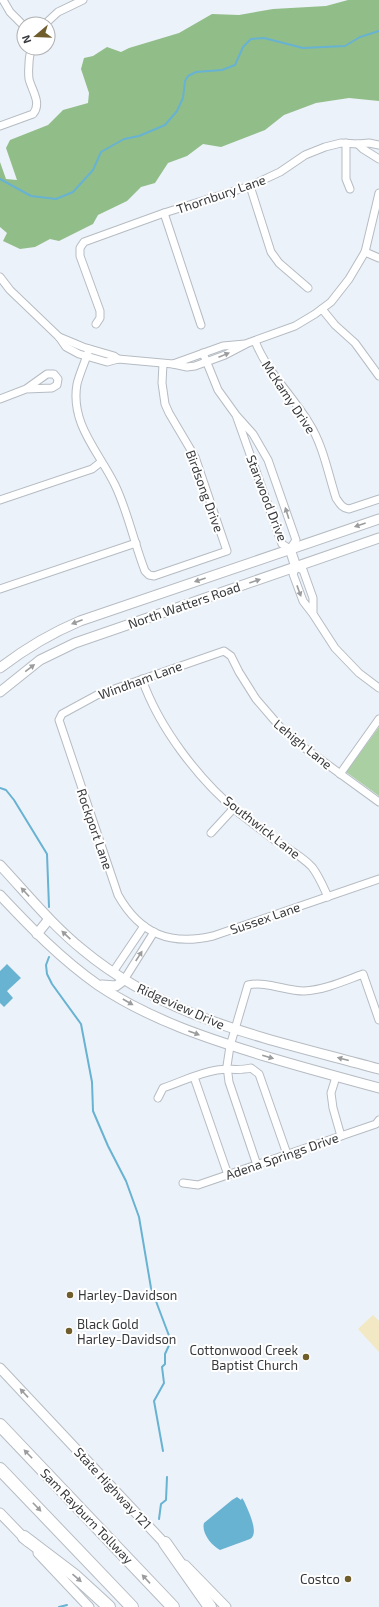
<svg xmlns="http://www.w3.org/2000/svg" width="379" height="1607" font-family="'Exo 2',sans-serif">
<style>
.green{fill:#a9cfa3}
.forest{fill:#91bd89}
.sand{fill:#f2e8c3}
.water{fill:#68b2d2}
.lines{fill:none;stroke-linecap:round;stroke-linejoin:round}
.stream{stroke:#68b2d2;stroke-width:2}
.minor-casing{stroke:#b6bcc3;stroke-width:9}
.secondary-casing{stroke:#b6bcc3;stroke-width:11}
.motorway-casing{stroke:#b6bcc3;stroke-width:14}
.minor{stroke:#fff;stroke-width:7}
.secondary{stroke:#fff;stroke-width:9}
.motorway{stroke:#fff;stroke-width:12}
.oneway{fill:#9b9c9e}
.poi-dot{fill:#6f5d2b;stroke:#fff;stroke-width:1.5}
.labels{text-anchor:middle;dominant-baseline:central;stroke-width:4;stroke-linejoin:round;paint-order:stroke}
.street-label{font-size:13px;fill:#37393c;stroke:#fff}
.poi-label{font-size:13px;fill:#37393c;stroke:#fff;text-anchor:start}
</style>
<rect width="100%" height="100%" fill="#ecf2f9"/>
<!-- green -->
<polygon class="green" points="379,727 379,796 346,772"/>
<!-- forest -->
<polygon class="forest" points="348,0 379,0 379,101 349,98 316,103 284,115 265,130 221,147 203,144 187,156 168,163 155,183 141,187 127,201 98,215 93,224 59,241 50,239 35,247 20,249 3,241 7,233 0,227 0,162 6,179 17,180 6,148 10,140 48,125 63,110 88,103 89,93 81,69 84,58 93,56 107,47 121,52 129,48 179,33 212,14 239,15 273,9 326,6"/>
<!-- sand -->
<polygon class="sand" points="373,1315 379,1321 379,1352 358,1329"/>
<!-- water -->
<g class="water">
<polygon points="7,964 21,978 7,991 13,998 4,1007 0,1003 0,971"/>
<path d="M237,1497L241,1500L242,1498L244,1501C248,1510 260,1534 250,1539L220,1550C212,1546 201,1533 204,1523L232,1500Z"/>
</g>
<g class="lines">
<!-- stream -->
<g class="stream">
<polyline points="0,179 31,196 56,199 73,192 93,170 101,152 124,139 139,136 165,125 177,111 183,98 185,81 188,76 196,72 222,70 235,65 243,47 251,39 264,38 303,48 345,46 360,37 379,31"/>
<polyline points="0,788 6,790 14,800 47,854 49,907"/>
<polyline points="49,957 46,965 47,974 52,984 81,1024 92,1082 93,1111 108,1146 126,1181 139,1217 151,1288 171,1341 165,1354 165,1364 162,1367 164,1383 154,1401 163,1451"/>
<polyline points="159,1519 161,1504 166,1500 167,1477"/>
<polyline points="59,1607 67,1605"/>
</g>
<defs>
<g id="minor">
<polyline points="3,0 10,12 24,26"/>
<polyline points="45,24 58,12 83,0"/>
<path d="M0,126L33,114C42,103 32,91 29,79C28,69 29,58 31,48"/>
<polyline points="346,143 346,179 350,189"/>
<polyline points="358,144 363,149 379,159"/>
<polyline points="250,186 271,252 279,263 308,288"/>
<polyline points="164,213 201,325"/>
<polyline points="365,252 379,258"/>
<polyline points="0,277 10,290 59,337 66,347 79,354 107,362 118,359 173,364 187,367 195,366 225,355 248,343 295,326 315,314 331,302 349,279 365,252 379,193"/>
<polyline points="322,309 335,325 355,343 379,376"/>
<polyline points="96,324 100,318 100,311 80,256 80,248 84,242 164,213 250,186 280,172 305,155 325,147 341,143 358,144 369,143 379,145"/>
<polyline points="59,337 83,347 114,356 118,359"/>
<path d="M255,341C267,372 292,395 309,423C323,445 328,473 336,498C340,504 342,508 349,509L379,499"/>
<path d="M89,349C86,360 80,372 77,384C70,424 99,452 115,485C128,512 134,543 145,571L149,575L154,576L227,551L195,457L169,413L165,404L162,383L163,364"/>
<polyline points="203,353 218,390 236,415 253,434 268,460 296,540 290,549 282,544 236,415"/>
<polyline points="173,364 223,346 245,344"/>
<polyline points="0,399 26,389 47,374 54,374 58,379 57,385 52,388 26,389"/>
<polyline points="0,500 80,473 92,469 101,462"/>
<polyline points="0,589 136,543"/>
<polyline points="313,614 313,598 303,570 296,567 293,574 303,601 313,614 335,648 359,673 379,688"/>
<path d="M142,679C159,728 199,780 239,813C250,821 261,830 273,839C286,848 301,855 312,867C319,876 323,886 328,897"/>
<polyline points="340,774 379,719"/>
<path d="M379,802L302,746L281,728L256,699L239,672L231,656L224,651L97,695L62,714L59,720L118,895C140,934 170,946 213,936L379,879"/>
<polyline points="211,833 234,808"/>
<polyline points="113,972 144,926"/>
<polyline points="124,980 154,932"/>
<polyline points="194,1077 228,1175"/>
<polyline points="336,1077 331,1093 333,1108 341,1136"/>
<path d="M158,1098L163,1088C181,1082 198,1073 217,1070C228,1068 239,1071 251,1068L259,1074L287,1154"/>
<path d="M257,1165L229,1082L227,1066L230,1046L248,985C267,981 285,991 304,991C324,990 344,981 363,974L379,1020"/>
<polyline points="183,1183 198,1185 376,1124 379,1120"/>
</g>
<g id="secondary">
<polyline points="290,549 296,567"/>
<path d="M0,668C26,648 49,634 80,621L379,519"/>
<polyline points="0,692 40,660 75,643 379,538"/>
<path d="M0,865C27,894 52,925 83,950C168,1021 275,1040 379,1069"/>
<path d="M0,895C30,927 61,959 98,985C150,1020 209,1039 268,1057C305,1068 342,1078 379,1088"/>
<polyline points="37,934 49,919"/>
<polyline points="102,985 116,986 124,980"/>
<polyline points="0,1368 168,1547"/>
<polyline points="0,1513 28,1542"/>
<polyline points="38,1553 89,1607"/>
<polyline points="185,1565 226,1607"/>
</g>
<g id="motorway">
<polyline points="0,1425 173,1607"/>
<polyline points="0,1469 132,1607"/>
<polyline points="24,1537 74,1575 109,1607"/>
<polyline points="165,1543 210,1607"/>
</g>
</defs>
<!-- minor casing -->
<use href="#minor" class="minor-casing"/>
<!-- secondary casing -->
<use href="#secondary" class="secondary-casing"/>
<!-- motorway casing -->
<use href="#motorway" class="motorway-casing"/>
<!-- minor -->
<use href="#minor" class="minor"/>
<!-- secondary -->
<use href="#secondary" class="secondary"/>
<!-- motorway -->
<use href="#motorway" class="motorway"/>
</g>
<!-- one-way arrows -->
<defs><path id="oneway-solid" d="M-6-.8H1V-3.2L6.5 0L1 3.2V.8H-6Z"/></defs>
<g class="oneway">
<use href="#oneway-solid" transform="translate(224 355) rotate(-22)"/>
<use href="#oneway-solid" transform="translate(287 513) rotate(-108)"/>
<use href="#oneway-solid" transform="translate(360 525) rotate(161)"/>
<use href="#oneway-solid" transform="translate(200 580) rotate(161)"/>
<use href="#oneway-solid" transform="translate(255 581) rotate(-19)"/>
<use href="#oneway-solid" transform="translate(299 591) rotate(70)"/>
<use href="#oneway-solid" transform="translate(77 622) rotate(159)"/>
<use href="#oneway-solid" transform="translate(30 668) rotate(-37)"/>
<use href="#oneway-solid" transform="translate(25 892) rotate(-133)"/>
<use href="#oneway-solid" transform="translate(66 935) rotate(-137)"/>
<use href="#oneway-solid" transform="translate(139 956) rotate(-57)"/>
<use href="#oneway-solid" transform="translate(128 1002) rotate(30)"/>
<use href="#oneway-solid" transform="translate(194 1033) rotate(20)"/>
<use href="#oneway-solid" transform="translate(268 1057) rotate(16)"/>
<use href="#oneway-solid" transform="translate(343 1059) rotate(-165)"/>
<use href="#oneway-solid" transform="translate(24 1393) rotate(-133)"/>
<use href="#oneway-solid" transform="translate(28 1454) rotate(-134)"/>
<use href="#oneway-solid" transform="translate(37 1507) rotate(46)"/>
<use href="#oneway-solid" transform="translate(77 1578) rotate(41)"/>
<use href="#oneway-solid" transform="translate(146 1579) rotate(-133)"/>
</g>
<!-- markers -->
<g class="poi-dot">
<circle cx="70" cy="1295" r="4"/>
<circle cx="69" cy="1331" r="4"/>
<circle cx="306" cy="1357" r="4"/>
<circle cx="348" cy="1579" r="4"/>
</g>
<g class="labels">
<!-- street labels -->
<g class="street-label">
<text transform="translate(221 194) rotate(-19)">Thornbury Lane</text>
<text transform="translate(289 397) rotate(56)">McKamy Drive</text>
<text transform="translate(205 491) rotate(70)">Birdsong Drive</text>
<text transform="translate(267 498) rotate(69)">Starwood Drive</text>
<text transform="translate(184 605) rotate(-19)">North Watters Road</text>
<text transform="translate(140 680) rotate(-20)">Windham Lane</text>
<text transform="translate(303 744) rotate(39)">Lehigh Lane</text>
<text transform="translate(262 827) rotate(38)">Southwick Lane</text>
<text transform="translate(95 829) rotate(71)">Rockport Lane</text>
<text transform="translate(265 918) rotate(-19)">Sussex Lane</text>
<text transform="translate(181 1006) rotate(24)">Ridgeview Drive</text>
<text transform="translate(282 1156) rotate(-19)">Adena Springs Drive</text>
<text transform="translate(113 1488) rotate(47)">State Highway 121</text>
<text transform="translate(87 1516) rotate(46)">Sam Rayburn Tollway</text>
</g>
<!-- poi labels -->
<g class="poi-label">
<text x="78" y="1295">Harley-Davidson</text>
<text x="77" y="1324">Black Gold<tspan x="77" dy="15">Harley-Davidson</tspan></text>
<text x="298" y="1350" text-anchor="end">Cottonwood Creek<tspan x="298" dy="15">Baptist Church</tspan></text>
<text x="340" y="1579" text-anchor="end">Costco</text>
</g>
</g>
<!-- north arrow -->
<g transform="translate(36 36) rotate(251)"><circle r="19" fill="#ffffff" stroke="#afb0b1"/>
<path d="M0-3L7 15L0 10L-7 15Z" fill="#6f5d2b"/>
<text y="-6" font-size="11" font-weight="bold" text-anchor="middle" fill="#37393c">N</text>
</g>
</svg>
